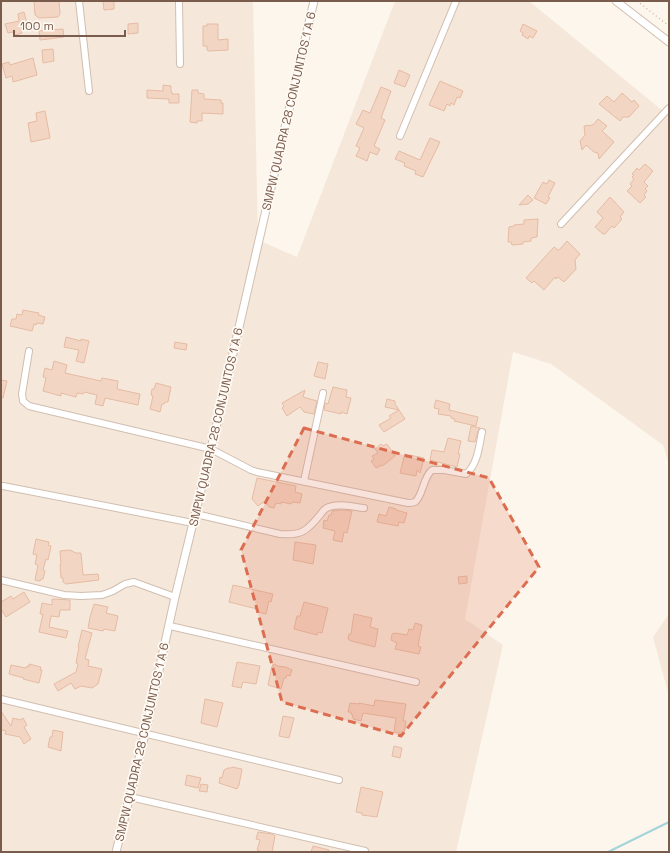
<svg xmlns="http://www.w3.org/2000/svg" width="670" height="853" font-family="'Space Grotesk',sans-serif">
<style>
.residential{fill:#f5e8da}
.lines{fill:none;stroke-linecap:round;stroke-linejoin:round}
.stream{stroke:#a5d3da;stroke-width:2}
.building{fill:#f3d5c3;stroke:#e6bba3}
.minor-casing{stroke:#d1beb0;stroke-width:8}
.tertiary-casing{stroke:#d1beb0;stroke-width:9}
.path{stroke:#d9b8a5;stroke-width:1.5;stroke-dasharray:1 3;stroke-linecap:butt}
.minor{stroke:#fff;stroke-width:6}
.tertiary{stroke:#fff;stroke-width:7}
.marked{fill:#dc6d51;fill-opacity:0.2;stroke:#dc6d51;stroke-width:3;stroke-dasharray:8 5;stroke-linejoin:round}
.labels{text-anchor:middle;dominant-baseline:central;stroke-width:3.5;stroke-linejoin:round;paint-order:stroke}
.street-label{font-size:12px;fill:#7a5c4d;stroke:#fffaf3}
</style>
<rect width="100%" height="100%" fill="#fdf6ec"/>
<!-- residential -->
<g class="residential">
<polygon points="1,1 253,1 258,240 297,257 395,1 529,1 669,116 669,464 663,445 551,364 513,352 465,619 503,645 456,852 1,852"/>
<polygon points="669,614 669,696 653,637"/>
</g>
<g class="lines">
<!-- stream -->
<polyline class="stream" points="608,852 669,822"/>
</g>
<!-- building -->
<g class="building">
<polygon points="34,1 59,1 60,14 58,17 39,18 35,15"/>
<polygon points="103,1 114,1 114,9 104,10"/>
<polygon points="24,12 28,28 23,29 23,31 21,31 22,33 16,35 14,35 13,32 8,33 5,24 19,21 18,14"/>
<polygon points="138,23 138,33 128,34 128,24"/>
<polygon points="207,24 218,24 218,40 228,39 228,50 209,51 207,50 207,46 203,46 203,26 207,26"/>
<polygon points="523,24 537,31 533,38 529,36 528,39 522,35 523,33 520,31"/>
<polygon points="63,29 64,37 40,40 39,31"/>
<polygon points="53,49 54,61 43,63 42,50"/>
<polygon points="33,58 37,75 13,82 12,76 6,78 2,64 9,62 10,65"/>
<polygon points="399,70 410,75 405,87 394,83"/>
<polygon points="440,81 463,91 460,98 457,97 454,105 451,103 450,106 447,104 444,111 429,105"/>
<polygon points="163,85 171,86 171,92 172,92 172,94 179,94 179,103 169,103 169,99 147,98 147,90 163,91"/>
<polygon points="381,87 391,91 381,118 385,120 374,146 380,149 377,155 370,152 367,161 356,156 360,148 356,146 364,128 356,124 363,110 370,113"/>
<polygon points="192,90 198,90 198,93 204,94 204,99 221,100 221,103 223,103 223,114 202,113 202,121 197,121 197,123 190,122"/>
<polygon points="622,93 632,102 634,100 639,106 629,117 623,117 620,121 599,104 607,96 614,102"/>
<polygon points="45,111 50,138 31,142 28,123 37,121 36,113"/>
<polygon points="598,119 607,126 602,131 614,142 599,159 598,153 594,152 586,145 582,150 580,141 585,135 584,126 593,125"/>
<polygon points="430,138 440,142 423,177 415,174 416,171 404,166 405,163 395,159 399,151 420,160"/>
<polygon points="645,164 653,171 644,182 648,186 645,189 647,191 644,195 646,197 640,203 627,191 632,186 630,184 634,179 632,177 634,175 632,174 637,168 639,170"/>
<polygon points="549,180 555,183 548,197 550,198 546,204 534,198 543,182 547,184"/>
<polygon points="528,195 533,200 528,204 519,205"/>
<polygon points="610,197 624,212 620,217 622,219 614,228 612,226 605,234 603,234 595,227 603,218 597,212"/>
<polygon points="538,219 537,237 531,238 531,241 523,242 523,244 512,245 511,242 508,242 509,227 514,226 514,225 524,224 524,220"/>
<polygon points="567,241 580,254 575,260 576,269 564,282 558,277 556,279 555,277 544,290 534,281 532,283 526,278 554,247 558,250 559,250"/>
<polygon points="23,310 39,313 38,315 45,317 43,324 37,323 36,325 34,324 32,331 10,326 12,319 16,319 17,314 22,315"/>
<polygon points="66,337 81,341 81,339 89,341 84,363 76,361 79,350 64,347"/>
<polygon points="175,342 187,344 186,350 174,348"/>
<polygon points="54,361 67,365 65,373 101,381 102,378 118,381 117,389 140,394 138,405 105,398 103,406 95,404 97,395 84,392 83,394 77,393 76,397 61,393 61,396 43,391 46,378 43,377 45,368 52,370"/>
<polygon points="318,362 328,364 325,379 314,376"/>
<polygon points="1,380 7,381 3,398 1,398"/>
<polygon points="156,383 171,387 168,402 165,402 164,404 162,404 160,412 150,409 153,396 151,395 152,389 154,389"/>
<polygon points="333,387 347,390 346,397 351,398 347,414 341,412 341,414 324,410 325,403 328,404"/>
<polygon points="305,390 303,397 317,401 314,414 304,412 300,407 287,416 282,408 284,406 282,403"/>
<polygon points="387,399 395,401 395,404 399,410 385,407"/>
<polygon points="436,400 450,404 449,410 478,417 476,426 454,421 455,419 451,418 451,416 438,414 439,409 434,408"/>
<polygon points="399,410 405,419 384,432 379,425 391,418 389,416"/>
<polygon points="471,426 480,428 478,431 475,442 468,441"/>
<polygon points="448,438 461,441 458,454 460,454 457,467 430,460 432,450 444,452"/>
<polygon points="381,444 383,446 387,444 395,456 385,464 382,466 382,465 376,468 371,461 374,459 372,456 378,453 375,449"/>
<polygon points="409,455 424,458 420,473 417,470 416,476 400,473 404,457 408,458"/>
<polygon points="257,478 296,486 295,492 302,494 300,503 292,502 291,504 281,502 281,504 276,503 274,508 269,507 265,501 258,506 252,499"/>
<polygon points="389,507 396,509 396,510 407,513 404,523 399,522 398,526 377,522 379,514 386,516"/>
<polygon points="342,510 352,511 347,533 344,532 342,542 333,540 335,531 323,528 324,520 327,521 329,515 331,515 332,511"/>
<polygon points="36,539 49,542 48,545 51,546 48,560 46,559 43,570 45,571 43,579 41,579 40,581 35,580 38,565 35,564 37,555 33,554"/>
<polygon points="295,542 316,545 313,564 293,560"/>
<polygon points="70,550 76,553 81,553 83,575 98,574 99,580 66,584 63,582 63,578 61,578 60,565 61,565 60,551"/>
<polygon points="467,576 467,583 459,584 458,577"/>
<polygon points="233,585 273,594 271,602 269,601 266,614 258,612 257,609 229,602"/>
<polygon points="24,592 30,602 6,617 1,609 1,602 11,596 13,599"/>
<polygon points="52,599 70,600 70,610 60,610 59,617 51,616 49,627 68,631 66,638 39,632 43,614 40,614 42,603 52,605"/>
<polygon points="304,602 328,608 322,633 318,632 317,635 294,629 297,616 300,616"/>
<polygon points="94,604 108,607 106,613 118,616 115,631 104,629 103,631 88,628 90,617"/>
<polygon points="354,614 372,618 370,627 378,629 375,647 351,641 348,639 349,634 351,634"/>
<polygon points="415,623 422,625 418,646 421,647 419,654 395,649 397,643 391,640 392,634 395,633 407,635 409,629 413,630"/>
<polygon points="82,630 92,633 85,659 89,660 88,666 102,669 98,684 92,688 81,686 75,689 71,683 58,691 54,684 76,672 78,664 76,663 79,647 78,647"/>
<polygon points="237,662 260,666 256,684 243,682 241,688 232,686"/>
<polygon points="29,664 41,667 40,670 42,670 39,683 23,679 24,678 9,674 11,665 26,668 27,666 29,667"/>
<polygon points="275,664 277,666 286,667 292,670 290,676 287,675 286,678 284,678 281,689 268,685 272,666"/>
<polygon points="205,699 223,703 217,727 201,723"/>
<polygon points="375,700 406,704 403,721 406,721 404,734 394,732 396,718 363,713 361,721 353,719 354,718 352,717 353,715 351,714 351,712 348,712 350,703 359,704 359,703 374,706"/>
<polygon points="1,711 11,726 13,718 20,720 23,718 27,725 24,727 31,739 24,744 20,737 5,734 6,731 2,730 1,728"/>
<polygon points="283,716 294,718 289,738 279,736"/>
<polygon points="53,730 63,732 61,751 48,747 50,737 52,737"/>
<polygon points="394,746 402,748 400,758 392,756"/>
<polygon points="232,767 242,769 239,785 237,789 219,783 220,777 222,778 224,770 228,768 231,768"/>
<polygon points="187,775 201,778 198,788 185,785"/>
<polygon points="201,784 208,785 207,792 199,791"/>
<polygon points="361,787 383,792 377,817 362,815 362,813 356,812"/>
<polygon points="258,832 272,834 275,836 272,852 260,852 260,851 257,850 260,840 256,839"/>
<polygon points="313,846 329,850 329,852 311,852"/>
</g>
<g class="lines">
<defs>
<g id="minor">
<polyline points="79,1 89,91"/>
<polyline points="179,1 180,64"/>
<polyline points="400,136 456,1"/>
<polyline points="561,224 669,108"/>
<path d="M29,351L22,394L23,401L29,406L211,449L251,470L257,472L408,503C410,503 413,503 415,502C423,496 423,477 432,470H444L466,474C478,464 479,446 482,432"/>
<polyline points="304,481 323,393"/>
<polyline points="3,486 193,523"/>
<path d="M196,514L280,534C301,536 307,531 320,515C322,512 325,508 329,507C339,503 354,507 364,508"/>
<polyline points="1,580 64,595 81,596 102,595 113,591 125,584 134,582 175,597"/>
<polyline points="170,626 416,682"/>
<polyline points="1,699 339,780"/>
<polyline points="130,797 365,851"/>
</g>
<g id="tertiary">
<polyline points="616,1 669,42"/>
<polyline points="116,852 145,734 175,597 211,449 314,1"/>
</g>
</defs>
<!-- minor casing -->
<use href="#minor" class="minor-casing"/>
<!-- tertiary casing -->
<use href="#tertiary" class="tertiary-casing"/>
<!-- path -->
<polyline class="path" points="637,1 669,26"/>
<!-- minor -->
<use href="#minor" class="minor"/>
<!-- tertiary -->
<use href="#tertiary" class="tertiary"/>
</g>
<!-- marked area -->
<path class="marked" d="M304,428L489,478L539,567L401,736L282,702L241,550Z"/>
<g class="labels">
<!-- street labels -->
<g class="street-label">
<text transform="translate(289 111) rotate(-77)">SMPW QUADRA 28 CONJUNTOS 1 A 6</text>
<text transform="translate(216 427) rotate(-77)">SMPW QUADRA 28 CONJUNTOS 1 A 6</text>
<text transform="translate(142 742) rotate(-77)">SMPW QUADRA 28 CONJUNTOS 1 A 6</text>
</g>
</g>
<!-- border -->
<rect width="670" height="853" fill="none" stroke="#7a5c4d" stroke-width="4"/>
<!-- scale -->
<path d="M14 30v6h111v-6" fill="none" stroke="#7a5c4d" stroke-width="2"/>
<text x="20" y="30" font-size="12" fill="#7a5c4d" stroke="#fffaf3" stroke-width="3" paint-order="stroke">100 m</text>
</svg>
